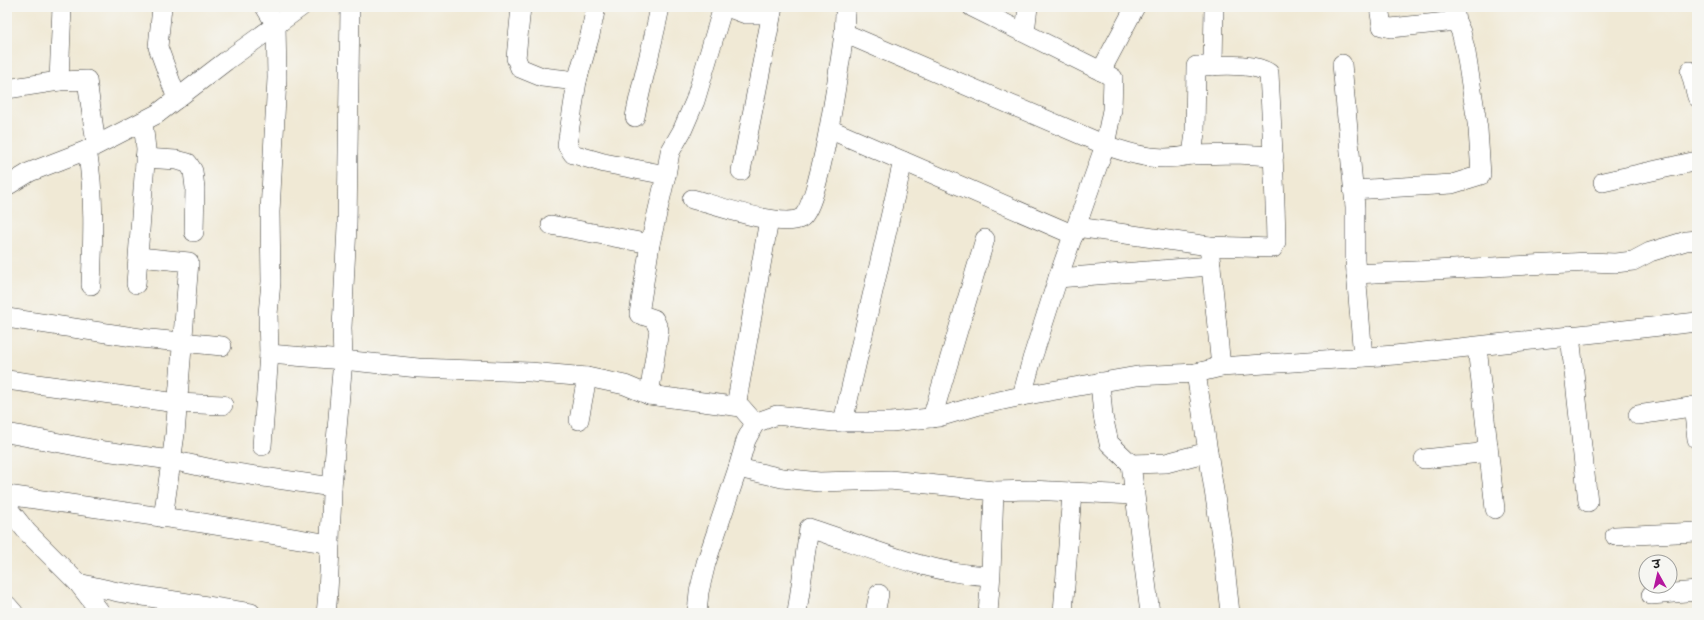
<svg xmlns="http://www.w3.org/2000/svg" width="1704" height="620" font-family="'Playpen Sans','Playpen Sans Deva',sans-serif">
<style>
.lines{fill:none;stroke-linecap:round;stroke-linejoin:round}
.minor-casing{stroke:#3c3b38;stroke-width:20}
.minor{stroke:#fff;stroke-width:19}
</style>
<rect width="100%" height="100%" fill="#f6f6f2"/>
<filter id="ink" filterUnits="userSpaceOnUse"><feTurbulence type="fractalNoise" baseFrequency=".025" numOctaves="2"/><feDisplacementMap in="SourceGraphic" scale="8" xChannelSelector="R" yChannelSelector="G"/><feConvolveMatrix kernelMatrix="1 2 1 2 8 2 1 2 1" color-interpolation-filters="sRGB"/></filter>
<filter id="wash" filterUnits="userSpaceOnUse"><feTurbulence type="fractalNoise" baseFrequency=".012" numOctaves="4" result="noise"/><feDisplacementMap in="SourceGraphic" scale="16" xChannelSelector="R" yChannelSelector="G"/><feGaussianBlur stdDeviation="0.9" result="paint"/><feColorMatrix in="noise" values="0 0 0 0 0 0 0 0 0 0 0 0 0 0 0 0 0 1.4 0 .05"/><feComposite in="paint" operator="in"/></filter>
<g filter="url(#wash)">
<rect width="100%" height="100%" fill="#f0e9d5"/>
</g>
<g filter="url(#ink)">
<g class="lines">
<defs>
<g id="minor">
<polyline points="62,7 59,81 87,80 96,144"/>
<polyline points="162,7 158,47 177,99"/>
<polyline points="521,7 516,58 520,68 542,77 577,81 567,145 573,154 604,163 666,175 650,244 639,314 654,319 659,330 649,395"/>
<polyline points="727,7 746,14 771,14"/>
<polyline points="972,7 1105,73 1113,78 1112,110 1105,145 1058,278 1032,359 1022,396"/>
<polyline points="1379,7 1382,26 1391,28 1456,21"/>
<polyline points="1025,32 1028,7"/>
<path d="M844,33L1105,145C1136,156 1159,162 1192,155"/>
<polyline points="1342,64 1355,207 1355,260 1363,357"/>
<polyline points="1213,66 1214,7"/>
<polyline points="1101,71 1135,7"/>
<polyline points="1690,71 1697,97"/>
<polyline points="577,81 590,35 596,7"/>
<polyline points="7,89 59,81"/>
<path d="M635,117C642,80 653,44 660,7"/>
<polyline points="829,129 1074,235"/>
<path d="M87,150C95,195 93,240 91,285"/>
<polyline points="145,158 176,160 188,163 193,171 195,188 194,232"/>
<polyline points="741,171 773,7"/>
<polyline points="666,175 670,152 682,131 695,101 723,7"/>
<polyline points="1603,182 1697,161"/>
<polyline points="7,186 30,172 87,150 157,114 226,61 301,7"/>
<polyline points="1353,190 1452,184 1481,175 1478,129 1466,53 1461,32 1456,21 1454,7"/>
<path d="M692,199C715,205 782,229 801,218C820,208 840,61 844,34C845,25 844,16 846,7"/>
<polyline points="551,225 650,244"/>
<polyline points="1077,227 1209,246"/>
<polyline points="139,257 189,262 175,434 163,518"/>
<polyline points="1356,274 1589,262 1615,263 1633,261 1650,252 1686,241 1697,240"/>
<polyline points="1058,278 1211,266"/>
<polyline points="136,284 146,149 143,122"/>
<polyline points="7,318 140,338 222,346"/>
<polyline points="1570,335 1588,502"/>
<polyline points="1477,347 1495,509"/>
<polyline points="269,354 343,360 418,368 530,372 587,377 625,385 649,395 741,407 755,423"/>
<path d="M1221,367L1209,246L1273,248L1276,242C1275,185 1272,129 1269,73C1253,62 1216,66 1196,66L1195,133L1192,155L1236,154L1274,156"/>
<polyline points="7,380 177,403 223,405"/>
<polyline points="1100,382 1103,416 1109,443 1131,464 1166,463 1208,452 1196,373"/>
<polyline points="736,406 769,220"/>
<polyline points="1693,406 1697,439"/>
<polyline points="1638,415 1697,406"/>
<polyline points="932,418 985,239"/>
<polyline points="579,420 587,377"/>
<polyline points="843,422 903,161"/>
<path d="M7,433L97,450L171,460L222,471L332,487C332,508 330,525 330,545C329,568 329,590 326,613"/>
<polyline points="262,446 269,354 268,314 271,282 270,212 277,78 276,25 265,7"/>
<polyline points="1208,452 1223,548 1230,613"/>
<polyline points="1424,459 1480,453 1488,446"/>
<polyline points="1131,464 1150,613"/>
<polyline points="738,468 782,478 819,482 890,480 994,491 1030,490 1134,495"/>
<polyline points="332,487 343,360 342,328 347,226 350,7"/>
<polyline points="7,495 203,523 330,544"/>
<polyline points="7,507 27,532 78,583 118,592 251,613"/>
<polyline points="1615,536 1697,532"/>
<polyline points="78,583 101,613"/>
<polyline points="1651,595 1697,591"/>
<polyline points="7,605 14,613"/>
<polyline points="697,613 699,592 706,563 738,468 746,440 755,423 777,415 834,422 891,422 939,417 980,405 1022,396 1137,376 1196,373 1221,367 1395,355 1697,322"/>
<path d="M797,613L809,528C868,547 928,574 990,576"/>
<polyline points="875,613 879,594"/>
<polyline points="988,613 991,573 994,491"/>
<polyline points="1063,613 1072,493"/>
</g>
</defs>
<!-- minor casing -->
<use href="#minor" class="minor-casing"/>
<!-- minor -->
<use href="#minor" class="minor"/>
</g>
</g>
<!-- margin -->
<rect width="1704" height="620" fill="none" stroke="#f6f6f2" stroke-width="24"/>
<!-- north arrow -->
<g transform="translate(1658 574) rotate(352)"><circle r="19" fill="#f6f6f2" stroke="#9f9f9c"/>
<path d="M0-3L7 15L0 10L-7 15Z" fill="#b5179e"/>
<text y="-6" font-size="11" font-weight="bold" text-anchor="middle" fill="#1c1c1c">उ</text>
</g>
</svg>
